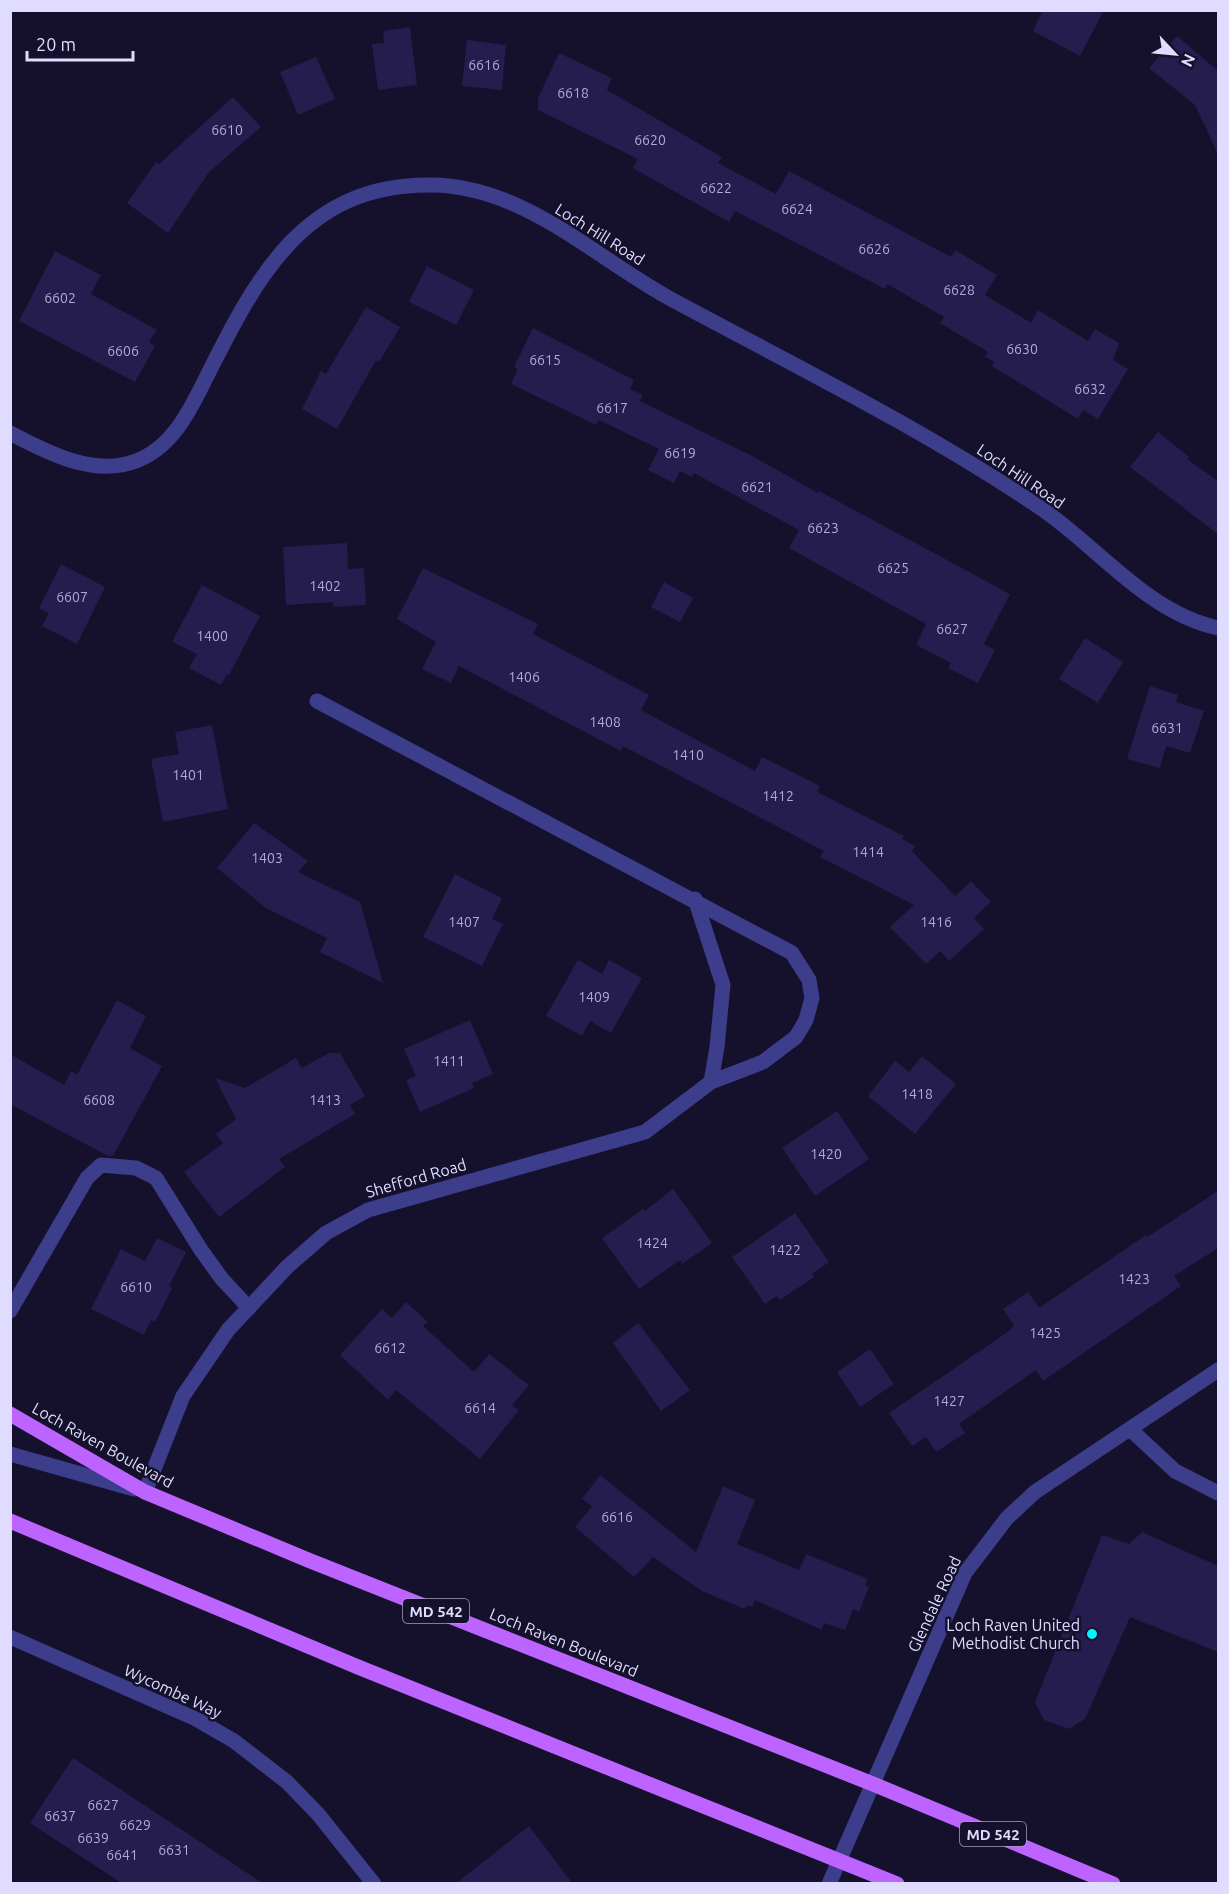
<svg xmlns="http://www.w3.org/2000/svg" width="1229" height="1894" font-family="Ubuntu,sans-serif">
<style>
.building{fill:#241d4d}
.lines{fill:none;stroke-linecap:round;stroke-linejoin:round}
.service{stroke:#3c3d8b;stroke-width:15}
.minor{stroke:#3c3d8b;stroke-width:15}
.tertiary{stroke:#3c3d8b;stroke-width:15}
.primary{stroke:#bd63ff;stroke-width:15}
.poi-dot{fill:#08f2ff;stroke:#15112c;stroke-width:2}
.labels{text-anchor:middle;dominant-baseline:central;stroke-width:5;stroke-linejoin:round;paint-order:stroke}
.number-label{font-size:14px;fill:#b0acd2}
.shield{fill:#15112c;stroke:#a29fc0;stroke-width:1.5}
.shield-label{font-size:15px;font-weight:bold;fill:#dfdcff}
.street-label{font-size:16px;fill:#dfdcff;stroke:#15112c}
.poi-label{font-size:16px;fill:#dfdcff;stroke:#15112c;text-anchor:end}
</style>
<rect width="100%" height="100%" fill="#15112c"/>
<!-- building -->
<g class="building">
<polygon points="1043,10 1104,10 1080,56 1033,31"/>
<polygon points="410,27 417,85 378,90 372,44 384,43 383,31"/>
<polygon points="1177,36 1218,71 1218,154 1195,105 1149,68"/>
<polygon points="467,40 506,45 502,90 462,86"/>
<polygon points="559,53 612,78 607,90 722,157 718,163 776,194 789,171 951,257 955,250 997,275 985,295 1031,323 1038,310 1088,341 1095,329 1119,343 1113,360 1128,369 1098,419 1083,410 1078,419 992,366 994,362 985,357 988,352 940,323 944,317 887,284 885,289 735,211 729,222 633,168 638,159 538,110 538,98"/>
<polygon points="316,57 335,99 298,115 280,72"/>
<polygon points="233,97 261,127 209,172 168,233 127,203 156,162 159,164"/>
<polygon points="55,251 101,275 91,294 157,330 149,342 155,346 135,382 19,321"/>
<polygon points="427,266 474,290 456,325 409,302"/>
<polygon points="366,307 400,327 379,362 376,360 337,429 302,409 321,371 326,374"/>
<polygon points="533,328 634,380 630,389 643,395 640,401 752,456 818,493 819,491 1010,594 984,644 995,650 978,683 948,668 951,663 916,645 926,624 789,548 799,530 694,473 692,477 680,471 674,483 648,470 659,449 599,420 596,425 511,384 518,369 514,367"/>
<polygon points="1158,432 1189,457 1187,459 1218,481 1218,534 1130,467"/>
<polygon points="347,543 348,569 364,568 366,605 333,607 333,602 286,605 283,547"/>
<polygon points="61,564 105,587 77,644 42,626 49,613 39,608"/>
<polygon points="423,568 538,624 533,634 649,695 641,710 755,771 762,757 820,786 817,792 904,836 902,839 915,846 912,851 955,896 971,881 991,902 974,918 984,929 949,961 940,951 926,964 890,927 914,905 820,857 824,851 623,746 621,751 459,666 451,683 422,669 436,642 397,619"/>
<polygon points="664,582 693,598 680,622 651,607"/>
<polygon points="202,585 260,616 229,675 227,674 221,685 189,668 197,654 172,642"/>
<polygon points="1085,638 1123,662 1098,703 1059,679"/>
<polygon points="1150,686 1178,695 1176,702 1204,711 1190,753 1166,746 1160,768 1127,759"/>
<polygon points="212,725 228,809 163,822 151,759 179,754 175,732"/>
<polygon points="254,823 308,861 298,872 360,902 383,983 320,952 327,938 266,908 217,868"/>
<polygon points="455,874 502,898 492,919 503,924 482,966 423,937"/>
<polygon points="578,960 602,974 609,960 642,978 611,1033 590,1021 582,1036 546,1016"/>
<polygon points="117,1000 146,1016 130,1048 162,1066 113,1156 108,1156 10,1104 10,1054 64,1085 71,1071 77,1075"/>
<polygon points="470,1020 493,1074 472,1083 474,1088 420,1112 406,1080 416,1076 404,1049"/>
<polygon points="329,1053 340,1053 365,1096 350,1105 355,1114 279,1159 285,1167 219,1217 184,1172 223,1143 216,1134 236,1119 215,1078 245,1088 296,1058 302,1068"/>
<polygon points="922,1056 956,1084 915,1134 868,1096 895,1061 909,1072"/>
<polygon points="837,1111 869,1159 815,1196 782,1148"/>
<polygon points="673,1189 712,1243 682,1264 680,1260 639,1289 602,1238 643,1209 645,1211"/>
<polygon points="1218,1191 1218,1248 1174,1276 1181,1286 1043,1381 1036,1370 959,1424 965,1433 936,1452 926,1437 912,1446 889,1413 1009,1331 1014,1326 1003,1309 1028,1292 1039,1308 1146,1235 1147,1237"/>
<polygon points="795,1213 829,1262 812,1274 814,1277 780,1300 777,1296 765,1304 732,1257"/>
<polygon points="157,1238 186,1252 169,1286 172,1288 155,1322 151,1320 144,1335 91,1309 121,1249 145,1261"/>
<polygon points="406,1302 428,1322 423,1326 474,1372 489,1354 529,1385 512,1405 519,1410 480,1459 396,1390 388,1400 340,1355 382,1309 392,1318"/>
<polygon points="638,1323 690,1390 661,1411 613,1343"/>
<polygon points="870,1349 894,1384 860,1407 837,1372"/>
<polygon points="600,1475 696,1552 723,1486 755,1500 737,1544 799,1570 806,1554 868,1579 865,1585 869,1587 859,1612 853,1609 845,1630 824,1623 822,1630 755,1600 752,1607 747,1605 745,1609 702,1591 653,1557 634,1577 575,1527 592,1506 582,1499"/>
<polygon points="1142,1532 1218,1566 1218,1652 1130,1617 1085,1719 1069,1729 1044,1720 1035,1702 1102,1535 1129,1544"/>
<polygon points="73,1758 264,1884 123,1884 30,1823"/>
<polygon points="529,1826 573,1884 455,1884"/>
</g>
<g class="lines">
<!-- service -->
<g class="service">
<polyline points="10,1311 87,1178 101,1165 136,1168 156,1178 201,1250 222,1279 249,1308"/>
<polyline points="1130,1429 1175,1471 1218,1493"/>
</g>
<!-- minor -->
<g class="minor">
<path d="M10,433C48,453 94,477 136,461C173,447 190,410 206,378C256,278 304,183 432,185C523,186 593,256 669,298C795,366 924,429 1042,509C1100,549 1148,613 1218,628"/>
<polyline points="695,899 723,985 717,1047 711,1082"/>
<polyline points="145,1492 183,1396 228,1330 287,1267 326,1233 368,1210 645,1132 711,1082 763,1062 796,1037 806,1020 812,998 809,980 792,953 317,701"/>
<polyline points="10,1637 196,1719 234,1741 287,1782 318,1814 374,1884"/>
<polyline points="829,1884 965,1573 1007,1518 1035,1492 1218,1370"/>
</g>
<!-- tertiary -->
<polyline class="tertiary" points="10,1454 134,1489"/>
<!-- primary -->
<g class="primary">
<polyline points="10,1414 145,1492 308,1560 873,1784 1113,1884"/>
<polyline points="10,1521 358,1667 897,1884"/>
</g>
</g>
<!-- markers -->
<circle class="poi-dot" cx="1092" cy="1634" r="6"/>
<g class="labels">
<!-- number labels -->
<g class="number-label">
<text x="484" y="65">6616</text>
<text x="573" y="93">6618</text>
<text x="227" y="130">6610</text>
<text x="650" y="140">6620</text>
<text x="716" y="188">6622</text>
<text x="797" y="209">6624</text>
<text x="874" y="249">6626</text>
<text x="959" y="290">6628</text>
<text x="60" y="298">6602</text>
<text x="1022" y="349">6630</text>
<text x="123" y="351">6606</text>
<text x="545" y="360">6615</text>
<text x="1090" y="389">6632</text>
<text x="612" y="408">6617</text>
<text x="680" y="453">6619</text>
<text x="757" y="487">6621</text>
<text x="823" y="528">6623</text>
<text x="893" y="568">6625</text>
<text x="325" y="586">1402</text>
<text x="72" y="597">6607</text>
<text x="952" y="629">6627</text>
<text x="212" y="636">1400</text>
<text x="524" y="677">1406</text>
<text x="605" y="722">1408</text>
<text x="1167" y="728">6631</text>
<text x="688" y="755">1410</text>
<text x="188" y="775">1401</text>
<text x="778" y="796">1412</text>
<text x="868" y="852">1414</text>
<text x="267" y="858">1403</text>
<text x="464" y="922">1407</text>
<text x="936" y="922">1416</text>
<text x="594" y="997">1409</text>
<text x="449" y="1061">1411</text>
<text x="917" y="1094">1418</text>
<text x="99" y="1100">6608</text>
<text x="325" y="1100">1413</text>
<text x="826" y="1154">1420</text>
<text x="652" y="1243">1424</text>
<text x="785" y="1250">1422</text>
<text x="1134" y="1279">1423</text>
<text x="136" y="1287">6610</text>
<text x="1045" y="1333">1425</text>
<text x="390" y="1348">6612</text>
<text x="949" y="1401">1427</text>
<text x="480" y="1408">6614</text>
<text x="617" y="1517">6616</text>
<text x="103" y="1805">6627</text>
<text x="60" y="1816">6637</text>
<text x="135" y="1825">6629</text>
<text x="93" y="1838">6639</text>
<text x="174" y="1850">6631</text>
<text x="122" y="1855">6641</text>
</g>
<!-- shield labels -->
<g class="shield">
<rect x="403" y="1599" width="66" height="24" rx="4.5"/>
<rect x="960" y="1822" width="66" height="24" rx="4.5"/>
</g>
<g class="shield-label">
<text x="436" y="1611">MD 542</text>
<text x="993" y="1834">MD 542</text>
</g>
<!-- street labels -->
<g class="street-label">
<text transform="translate(600 234) rotate(32)">Loch Hill Road</text>
<text transform="translate(1021 476) rotate(34)">Loch Hill Road</text>
<text transform="translate(416 1178) rotate(-16)">Shefford Road</text>
<text transform="translate(103 1445) rotate(29)">Loch Raven Boulevard</text>
<text transform="translate(934 1604) rotate(-65)">Glendale Road</text>
<text transform="translate(564 1642) rotate(22)">Loch Raven Boulevard</text>
<text transform="translate(173 1691) rotate(25)">Wycombe Way</text>
</g>
<!-- poi labels -->
<g class="poi-label">
<text x="1080" y="1625">Loch Raven United<tspan x="1080" dy="18">Methodist Church</tspan></text>
</g>
</g>
<!-- border -->
<rect width="1229" height="1894" fill="none" stroke="#dfdcff" stroke-width="24"/>
<!-- north arrow -->
<g transform="translate(1175 54) rotate(116)" stroke="#15112c" stroke-width="4.5" paint-order="stroke">
<path d="M0-4.5L10 22L0 15L-10 22Z" fill="#dfdcff"/>
<text y="-9" font-size="16" font-weight="bold" text-anchor="middle" fill="#dfdcff">N</text>
</g>
<!-- scale -->
<path d="M27 51v9h106v-9" fill="none" stroke="#dfdcff" stroke-width="3"/>
<text x="36" y="51" font-size="18" fill="#dfdcff" stroke="#15112c" stroke-width="4.5" paint-order="stroke">20 m</text>
</svg>
